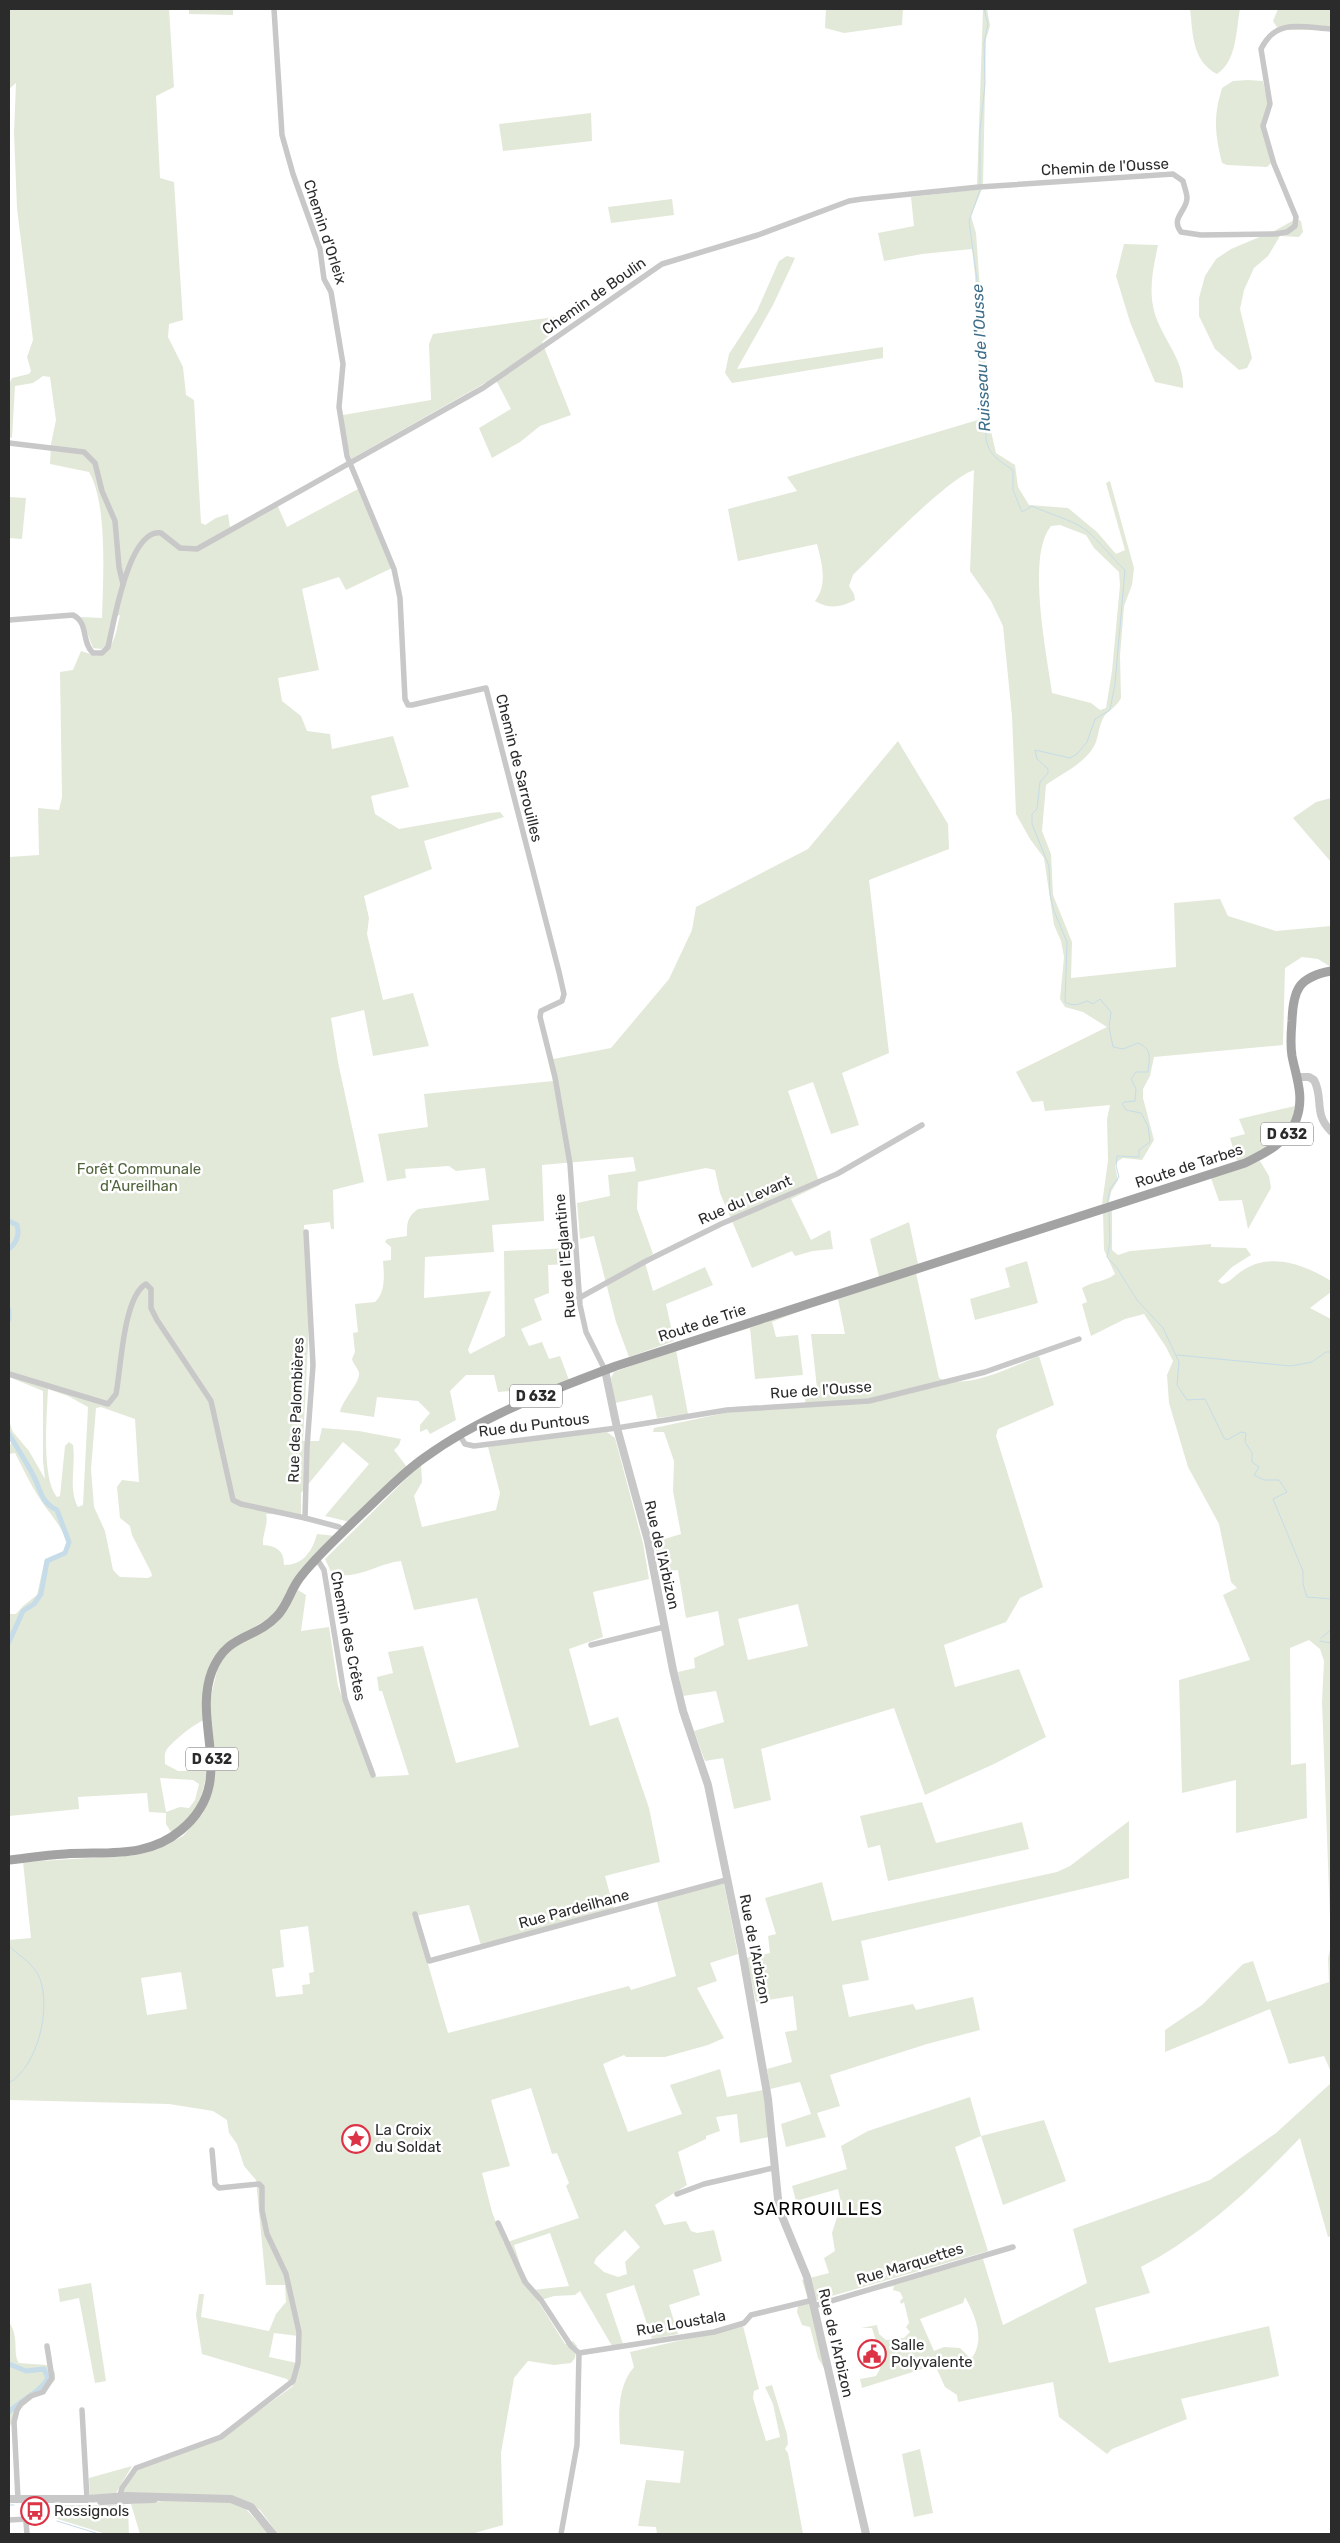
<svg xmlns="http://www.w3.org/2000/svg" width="1340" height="2543" font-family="Rubik,sans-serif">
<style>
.green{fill:#e2e9d9;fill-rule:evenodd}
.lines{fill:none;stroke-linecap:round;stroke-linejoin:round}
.stream{stroke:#c6dce8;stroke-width:1}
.canal{stroke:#c6dce8;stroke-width:5}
.minor{stroke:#c8c8c8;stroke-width:5.5}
.tertiary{stroke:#c8c8c8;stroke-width:8}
.primary{stroke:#a3a3a3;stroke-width:9}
.labels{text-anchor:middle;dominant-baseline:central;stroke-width:5;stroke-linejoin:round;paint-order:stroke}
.shield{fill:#fff;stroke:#6b6b6b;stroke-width:1}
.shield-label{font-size:14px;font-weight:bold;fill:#2b2b2b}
.street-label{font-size:15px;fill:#2b2b2b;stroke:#fff}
.park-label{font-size:15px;fill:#50643c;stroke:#fff}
.poi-label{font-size:15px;fill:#2b2b2b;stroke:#fff;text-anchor:start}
.water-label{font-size:16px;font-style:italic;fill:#3e6e89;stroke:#fff}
.quarter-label{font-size:18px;letter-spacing:1px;fill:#000;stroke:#fff}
</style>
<rect width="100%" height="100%" fill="#fff"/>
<!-- green -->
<g class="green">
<path d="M9,9H169L174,87L156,96L160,178L174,182L183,320L169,324L168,337L183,367L186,395L194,400L201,523L205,525L216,518L228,514L230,527L276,502L287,527L358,489L392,568L346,590L339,577L302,589L319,670L278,678L282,701L301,716L307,731L330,734L332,749L393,736L409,787L371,796L375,814L399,829L490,813L500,812L504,817L424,841L432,869L364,896L369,918L367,934L383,1000L413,993L429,1046L373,1056L364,1010L331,1018L338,1062L364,1182L333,1190L334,1229H331L330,1222L304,1225L309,1326L303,1441H319L322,1428L359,1431L401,1439L399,1445L394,1450L407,1467L350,1522L325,1516L369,1464L343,1442L301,1493V1515L266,1514C269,1524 262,1534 263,1545C277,1546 284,1551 284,1565C303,1565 312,1552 317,1534L336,1536L273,1616L232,1640L221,1650L204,1720C195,1723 169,1744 166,1751C164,1755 165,1759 165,1764L178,1771H186L190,1761L198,1753H209C205,1785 202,1816 171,1832L166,1824V1813L149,1812L147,1793L78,1797L79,1809L9,1816V1614H16L23,1606L37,1595L45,1559L63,1552L67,1547C65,1528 50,1515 40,1499C30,1484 23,1468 15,1453L9,1454V1445L11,1444L9,1421L13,1432L29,1451L45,1479L43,1461V1391L9,1377V857L39,855L38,808L59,810L62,797L60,672L73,670L81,651L97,656C115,650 116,631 120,615L114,617L106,646L101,649L93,648L81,617L102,618C103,581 108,504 89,472L50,464L51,444L56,420L50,377L43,376L33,383L15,386L12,438L9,437V384L12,378L29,374L31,371L27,357L33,340L17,208L14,133L16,83L9,89ZM48,1389L68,1396L88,1407L83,1505L78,1507C68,1490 76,1465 73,1445L69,1442L65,1446L60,1496L57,1497C41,1478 47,1414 48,1389ZM101,1407L135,1419L139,1482L122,1480L117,1487L120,1518L130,1526L132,1535L151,1572L152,1576L148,1578L120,1577L113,1570L105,1531L94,1507L91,1469L96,1408ZM160,1778L193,1780L199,1784L195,1800L189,1808L180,1807L166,1812Z"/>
<polygon points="189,9 233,9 233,15 189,14"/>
<polygon points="826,9 903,9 902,25 844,33 825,28"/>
<polygon points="983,9 987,9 990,26 986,39 983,185 977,185"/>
<path d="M1190,9H1240C1236,30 1237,61 1217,74C1192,61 1193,34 1190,9Z"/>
<polygon points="1278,9 1331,9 1331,30 1279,30 1273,21"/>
<path d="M1248,80L1263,81L1269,108L1265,126L1273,161L1267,167L1227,165L1222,163C1215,133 1213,118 1222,88L1233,81Z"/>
<polygon points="591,113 592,141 503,151 499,124"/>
<path d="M982,189L971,216L976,233L990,427L996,453L1015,465L1018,487L1029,505L1068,508L1097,532L1116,554L1125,550L1106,483L1110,481L1134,568L1132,585L1124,606L1120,656L1121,698C1117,706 1111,709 1105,715C1098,725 1099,739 1093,748C1081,766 1062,773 1046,785L1042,831L1051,854L1053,895L1072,942L1071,978L1176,967L1174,903L1220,899L1228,916L1276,931L1331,926V967L1318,959L1302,957L1285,968L1283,1045L1154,1057L1150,1076L1143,1089V1098L1154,1140L1142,1160L1123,1158L1118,1161L1115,1166L1118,1180L1111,1192L1109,1202L1102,1204L1108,1161L1107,1119L1110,1105L1045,1111L1043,1101L1032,1102L1016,1072L1107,1027L1083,1012L1065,1007L1060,999L1064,957L1061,941L1054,925L1044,858L1030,839L1016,814L1012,716L1003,626L991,601L970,571L974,470C947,479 877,552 853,575L849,586L854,594L855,600C840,608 829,609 815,601C828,584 822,564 817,544L738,561L728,509L797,491L787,477L981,419C977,363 980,306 972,249L922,254L884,261L878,233L914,226L911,197ZM1060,525L1086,535L1094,548L1119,572L1120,585L1112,671L1106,708L1100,710L1091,703L1052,693C1047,655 1026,556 1051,526Z"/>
<polygon points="672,199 674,215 611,223 608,207"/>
<polygon points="1296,219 1301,221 1303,232 1299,237 1280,236 1268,256 1254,268 1244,290 1240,309 1252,358 1247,368 1239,370 1215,349 1199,316 1199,298 1205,276 1216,259 1231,249 1274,231"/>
<path d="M1124,244L1158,245C1154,265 1149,285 1153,306C1158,335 1185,358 1183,388L1155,382L1130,322L1116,276Z"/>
<polygon points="787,256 795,258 773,305 737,369 883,347 883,358 732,383 725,373 729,354 757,311 779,261"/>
<polygon points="554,317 560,320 558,327 542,342 571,415 540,426 520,442 492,458 479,428 511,409 497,382 485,383 351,459 345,439 343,415 431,400 429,344 433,334"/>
<polygon points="9,497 26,498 22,539 9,538"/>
<path d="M898,741L948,824L949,849L869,880L889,1053L842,1073L859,1125L831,1134L813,1082L788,1091L820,1185L791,1199L811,1240L830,1230L833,1249L813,1251L795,1256L792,1251L752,1268L720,1193L715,1170L706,1168L638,1182L637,1209L653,1254L644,1259L653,1291L705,1267L713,1285L666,1304L674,1341L629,1357L616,1322L594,1236L580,1239L577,1203L610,1196L608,1175L636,1171L633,1157L542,1165L544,1221L492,1225L494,1252L425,1257L424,1298L491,1291L468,1350L470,1354L505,1336L504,1251L571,1248L572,1264L548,1265L549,1293L534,1299L542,1320L521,1329L529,1346L542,1342L549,1359L560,1356L569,1380L514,1401L510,1391L498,1392L494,1375H466L450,1391L456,1420L430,1434L427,1429L420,1432V1425L430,1413L418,1401L377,1397L374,1417L340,1412C343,1399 360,1383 359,1373C358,1368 353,1364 352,1359L355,1352L353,1333L358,1332L355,1304L375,1302C386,1292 384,1275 383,1261L391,1260V1247L385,1242L387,1239L407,1236C407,1223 407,1217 418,1209L489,1200L485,1168L456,1171L449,1166L405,1169L406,1178L387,1181L378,1134L428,1127L424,1094L553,1081L548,1060L611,1048L669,979L692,930L696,907L808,849Z"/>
<polygon points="1331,798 1331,862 1293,818 1316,802"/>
<path d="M1295,1106C1292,1136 1262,1152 1237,1161L1230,1138L1245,1134L1239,1119Z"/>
<polygon points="1260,1161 1269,1176 1271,1188 1248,1229 1242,1200 1219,1201 1211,1178"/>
<path d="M1112,1209V1250L1118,1255L1130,1251L1211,1244V1247L1246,1248L1251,1255L1232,1267L1218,1281L1222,1284C1231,1282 1237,1273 1245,1269C1273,1252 1307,1266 1331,1281V1292L1310,1308L1331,1319V2072L1324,2056L1289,2064L1270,2009L1165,2052V2030L1202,2005L1243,1964L1253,1961L1267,2002L1329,1982L1328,1958L1331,1945L1322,1702L1324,1661L1320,1649L1309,1640L1290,1648L1291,1765L1306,1763L1307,1818L1236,1833V1780L1182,1793L1179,1680L1250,1660L1223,1595L1237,1588L1231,1582L1219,1524L1188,1467L1169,1403L1167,1375L1173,1361L1166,1347L1144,1314L1125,1319L1091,1336L1082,1304L1087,1302L1082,1288C1093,1281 1106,1282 1115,1274L1104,1250L1103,1212Z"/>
<polygon points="909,1222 918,1264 879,1277 870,1239"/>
<polygon points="1027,1261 1038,1303 975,1320 970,1299 1010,1287 1005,1268"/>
<path d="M916,1273L939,1378C966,1391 1013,1366 1039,1356L1054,1405L998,1429L996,1436L1043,1587L1020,1598L1006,1622L944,1645L955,1687L1019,1669L1046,1737L994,1764L925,1795L894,1708L761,1749L771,1800L734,1809L723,1758L705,1761L694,1731L724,1722L716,1691L683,1696L678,1672L695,1668L694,1658L724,1645L718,1611L686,1618L678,1570L659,1572L655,1542L681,1534L673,1491L674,1461L664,1432H653L654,1428L734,1411L733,1407L757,1405L758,1410L806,1407L805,1398L818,1397L811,1334H845L838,1299ZM798,1604L808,1646L748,1660L738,1619Z"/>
<polygon points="803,1307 803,1310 772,1322 776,1337 798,1335 803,1375 755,1379 750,1328 724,1336 723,1334"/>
<polygon points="676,1350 688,1414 657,1418 652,1395 615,1403 611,1378 614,1372"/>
<path d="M607,1432L615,1438L643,1543L649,1579L593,1592L603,1637L569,1649L590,1726L618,1717L649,1808L660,1862L605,1876L614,1909L482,1949L469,1905L414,1916L448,2033L629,1986L631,1990L676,1976L656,1898L723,1879L738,1954L710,1963L717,1981L697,1988L724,2038L708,2045L665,2057H626L624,2055L603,2064L628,2132L682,2114L670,2085L720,2069L727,2097L763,2090L769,2137L740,2143L737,2114L716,2117L720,2131L706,2136V2139L678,2152L687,2185L655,2205L664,2225L686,2221L691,2231L697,2233L714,2230L722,2261L693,2270L700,2295L669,2305L678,2334L652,2339L634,2285L606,2294L623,2344L612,2346L580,2291L575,2295L554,2296L538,2301L565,2344L573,2341L577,2346L575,2358L571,2363L554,2365L528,2361L514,2378L501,2453L503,2525L471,2534H278L260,2510L249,2502L124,2495V2490L138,2469L232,2430L293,2386L287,2379L202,2354L196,2315L199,2294H204L201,2317L269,2331L276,2314L286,2302L285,2285H266L256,2180L244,2166L237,2144L229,2133L227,2120L213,2111L169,2104L9,2100V1940L31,1938L23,1862L138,1855L158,1849L183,1836L203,1813L211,1791L210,1699L219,1663L227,1652L286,1610L298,1590L306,1595L301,1631L329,1627L338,1686L372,1777L409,1775L382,1691H379L377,1677L393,1673L388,1652L423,1646L456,1763L519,1747L477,1598L414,1610L401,1561C379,1563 355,1581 332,1574L325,1559L421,1464L422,1482L414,1496L422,1527L496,1510L500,1493L488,1447L497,1444ZM308,1926L314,1972L309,1973L310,1984L302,1985L303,1994L276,1997L272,1969L284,1967L280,1930ZM181,1972L187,2009L147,2015L141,1978ZM531,2088L552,2154L557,2153L569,2183L566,2186L579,2218L504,2243L492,2212L482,2173L510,2166L491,2100ZM625,2230L640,2247L625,2262L627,2274L618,2277L604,2272L594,2263L596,2258ZM550,2233L569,2286L533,2290L522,2270L514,2245ZM274,2333L298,2336L297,2363L269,2357Z"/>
<polygon points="922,1802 936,1843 1022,1822 1029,1849 888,1881 880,1845 868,1848 860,1816"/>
<polygon points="1129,1821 1129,1878 861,1941 869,1980 842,1985 849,2017 913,2004 916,2010 973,1997 980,2030 927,2044 830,2075 840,2106 817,2113 826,2137 786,2147 781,2124 811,2114 800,2082 770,2089 767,2069 792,2062 785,2032 797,2030 793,1996 756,2002 746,1958 770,1953 768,1936 776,1934 765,1898 822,1882 832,1921 1057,1872 1070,1866"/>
<path d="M1331,2083V2236L1328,2237L1300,2138C1253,2187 1202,2235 1141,2267L1150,2293L1095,2308L1109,2363L1269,2326L1279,2376L1181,2399L1187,2419L1112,2449L1107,2454L1059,2417L1053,2382L958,2402L957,2395L945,2387L935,2365L862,2388L860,2379L876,2376L880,2369L878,2359L885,2358L880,2341H876L872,2328H861L877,2325L879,2334L886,2340L904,2338L910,2332L906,2327L909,2323L904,2302L901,2304L900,2301L903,2298L900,2292L893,2290L894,2286L868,2292L983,2259L1003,2325L1087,2283L1073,2229L1210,2180L1276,2133ZM965,2297C975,2315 986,2340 971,2359L960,2348L944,2347L934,2351L920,2319L963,2303Z"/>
<polygon points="970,2097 981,2136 1044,2120 1066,2181 1003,2205 981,2136 955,2147 988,2251 811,2302 826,2368 824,2368 818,2358 810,2327 802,2325 797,2312 798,2306 809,2303 802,2280 829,2273 824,2258 835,2251 832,2233 838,2214 843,2212 838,2189 796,2201 792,2186 847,2169 841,2146 868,2131"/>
<polygon points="91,2283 106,2381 95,2383 79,2298 60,2302 58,2289"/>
<path d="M9,2322C20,2338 12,2353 19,2363L46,2365L52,2368L55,2373V2380L48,2388L18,2406L9,2429Z"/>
<path d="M743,2326L759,2389L754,2391L753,2398L766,2441L780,2437L773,2404L765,2387L772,2385L787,2434L788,2444L785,2449L788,2453L803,2534H657L656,2527L638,2526L646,2480L680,2483L684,2451L620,2444C619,2417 616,2388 634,2367L630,2352Z"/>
<polygon points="920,2449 933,2513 914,2517 902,2454"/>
<polygon points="132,2466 116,2493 90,2495 89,2478"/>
<polygon points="162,2501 226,2501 245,2508 269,2534 140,2534 131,2504"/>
<polygon points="54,2505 125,2505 128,2509 129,2534 106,2534 51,2517 54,2517"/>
</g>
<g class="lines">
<!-- stream -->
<g class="stream">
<polyline points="980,184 980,131 985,84 984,43 988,24 984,9"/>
<path d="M980,190L969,221L983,324L986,439C989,456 1000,461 1013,470V490L1022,512L1032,506C1049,514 1067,518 1083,528C1093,534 1114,560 1125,570L1115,684L1110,710L1095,719L1087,742L1077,754L1070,758L1035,750L1037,759L1048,769V773L1040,782L1037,809L1032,814V824L1049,866L1050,894L1054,911L1067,942L1065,1002C1072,1007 1080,1004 1087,1001L1093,1004L1100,999L1111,1012L1109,1027L1113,1047L1123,1049L1138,1043C1153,1049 1149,1059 1148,1072H1136L1131,1079L1136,1089L1135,1101L1124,1102L1122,1104L1126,1110L1141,1113L1148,1126L1150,1142L1139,1150V1157L1117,1156L1116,1166L1119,1177L1110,1189L1107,1204"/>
<polyline points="1109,1211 1110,1243 1107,1257 1117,1268 1137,1300 1163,1328 1179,1362 1177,1385 1187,1400 1205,1399 1224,1438 1227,1440 1241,1432 1246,1433 1245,1442 1252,1453 1252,1462 1259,1467 1254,1475 1264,1480 1279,1480 1287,1492 1273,1499 1303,1571 1303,1584 1307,1597 1331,1599"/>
<polyline points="1177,1355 1291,1366 1312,1362 1326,1352 1331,1352"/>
<polyline points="1321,1638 1331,1630"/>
<polyline points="1320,1641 1331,1643"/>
<path d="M9,1946C20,1957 34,1963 40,1979C51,2009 38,2066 9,2083"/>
<polyline points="9,2505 14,2505"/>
<polyline points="57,2521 99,2534"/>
</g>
<!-- canal -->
<g class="canal">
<path d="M9,1221L17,1225C20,1235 16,1243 9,1249"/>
<polyline points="9,1310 9,1319"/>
<path d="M9,1434C17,1448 26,1461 33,1475C41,1489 40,1502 57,1510L69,1542L65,1553L47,1561L41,1594L34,1604L23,1611L9,1642"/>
<path d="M9,2364L26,2371L44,2369L48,2378C41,2392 20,2400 9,2412"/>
</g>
<!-- minor -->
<g class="minor">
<polyline points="274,9 282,135 293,174 320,249 324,279 331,292 343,364 339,407 347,456 394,569 400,598 405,699 408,705 412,705 486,688 559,972 564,994 562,1001 541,1011 540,1017 555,1077 570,1164 580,1305 586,1332 605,1370"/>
<polyline points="9,443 84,452 95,463 102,491 115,521 119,567 123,584"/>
<path d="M9,620L73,615C89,623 81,642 93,653H102L108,647C114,622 129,528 161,533L180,548L197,549L483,388L662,264L758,235L849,201L862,199L979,187L1173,174L1183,181C1184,186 1187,193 1187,198C1187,211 1170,218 1181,232L1201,235L1275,234L1287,232L1295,226L1296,217L1274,164L1263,126L1270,104L1261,49C1276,18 1302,27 1331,29"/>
<polyline points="306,1232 313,1365 307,1447 305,1518 339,1527 345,1531"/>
<polyline points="579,1298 648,1260 721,1224 837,1174 922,1125"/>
<path d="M9,1374L108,1404L116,1394C121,1369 123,1297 146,1284L151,1289V1308L157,1320L211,1401L233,1500L241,1504L305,1518"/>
<polyline points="460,1436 465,1444 474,1446 617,1428 727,1410 869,1401 985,1372 1079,1339"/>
<polyline points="317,1559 324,1570 326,1582 345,1699 373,1775"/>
<polyline points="591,1645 664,1627"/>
<polyline points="415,1914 429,1961 726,1880"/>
<polyline points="677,2194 704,2184 773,2168"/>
<polyline points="498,2223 525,2282 541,2300 571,2346 579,2353 577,2445 561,2534"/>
<polyline points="814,2306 1013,2247"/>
<polyline points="579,2353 714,2332 744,2323 751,2315 813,2300"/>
<polyline points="82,2410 87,2499"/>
<polyline points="18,2499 14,2422 17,2410 21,2404 31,2396 43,2392 52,2378 47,2346"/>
<polyline points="24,2499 27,2534"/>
<polyline points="119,2499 122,2488 136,2468 221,2437 293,2381 298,2363 299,2332 286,2274 267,2234 262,2210 262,2187 259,2184 219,2188 215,2184 212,2150"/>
<polyline points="27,2519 33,2511 33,2499"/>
<polyline points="9,2520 27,2519"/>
</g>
<!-- tertiary -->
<g class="tertiary">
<path d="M1298,1077H1309L1314,1080C1324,1098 1313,1114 1331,1131"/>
<polyline points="605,1370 617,1428 648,1541 673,1670 683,1711 708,1785 742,1951 768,2099 779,2209 807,2277 866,2534"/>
<polyline points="9,2499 87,2499 127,2496 231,2499 251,2507 273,2534"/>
<polyline points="101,2501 154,2499"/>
</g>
<!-- primary -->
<path class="primary" d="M9,1860C27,1858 46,1855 65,1854C106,1851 147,1859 181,1830C239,1782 191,1725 212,1671C227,1633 255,1640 277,1616C286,1607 290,1593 297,1582C302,1574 310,1566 316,1559C333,1541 351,1524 369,1507C387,1490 404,1472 424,1458C482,1416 549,1391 616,1366L1245,1163C1264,1154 1288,1142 1296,1120C1305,1097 1296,1077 1292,1056C1290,1044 1291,1033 1292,1021C1293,989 1299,977 1331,971"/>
</g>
<!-- icons -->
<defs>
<symbol id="sight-ring" viewBox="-11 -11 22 22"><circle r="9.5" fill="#fff" stroke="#dc3446" stroke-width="1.5"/><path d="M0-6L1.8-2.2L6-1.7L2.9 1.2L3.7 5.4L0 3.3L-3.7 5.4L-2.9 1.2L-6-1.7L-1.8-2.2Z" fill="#dc3446"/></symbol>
<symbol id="civic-ring" viewBox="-11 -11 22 22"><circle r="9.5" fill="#fff" stroke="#dc3446" stroke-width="1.5"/><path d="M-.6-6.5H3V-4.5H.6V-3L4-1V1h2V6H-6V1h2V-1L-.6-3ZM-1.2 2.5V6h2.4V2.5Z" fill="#dc3446"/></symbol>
<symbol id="bus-ring" viewBox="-11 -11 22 22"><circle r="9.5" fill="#fff" stroke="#dc3446" stroke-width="1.5"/><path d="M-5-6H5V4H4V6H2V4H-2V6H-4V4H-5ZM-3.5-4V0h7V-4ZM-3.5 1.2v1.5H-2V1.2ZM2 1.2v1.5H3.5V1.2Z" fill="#dc3446"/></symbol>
</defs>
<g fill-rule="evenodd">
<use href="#sight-ring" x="340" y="2123" width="32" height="32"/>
<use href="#civic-ring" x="856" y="2338" width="32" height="32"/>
<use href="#bus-ring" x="19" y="2495" width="32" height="32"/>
</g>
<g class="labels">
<!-- shield labels -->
<g class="shield">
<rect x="1261" y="1122.5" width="52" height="23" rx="4"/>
<rect x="510" y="1384.5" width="52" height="23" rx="4"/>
<rect x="186" y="1747.5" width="52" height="23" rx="4"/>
</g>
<g class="shield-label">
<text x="1287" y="1134">D 632</text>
<text x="536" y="1396">D 632</text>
<text x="212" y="1759">D 632</text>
</g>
<!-- street labels -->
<g class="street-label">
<text transform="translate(1105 167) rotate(-3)">Chemin de l'Ousse</text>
<text transform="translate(325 232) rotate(72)">Chemin d'Orleix</text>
<text transform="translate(594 296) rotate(-35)">Chemin de Boulin</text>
<text transform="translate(519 768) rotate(76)">Chemin de Sarrouilles</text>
<text transform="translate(1189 1166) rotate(-18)">Route de Tarbes</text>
<text transform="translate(745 1200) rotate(-24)">Rue du Levant</text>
<text transform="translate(565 1256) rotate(-95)">Rue de l'Eglantine</text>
<text transform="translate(702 1323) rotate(-18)">Route de Trie</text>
<text transform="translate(821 1390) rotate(-4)">Rue de l'Ousse</text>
<text transform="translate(296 1410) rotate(-88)">Rue des Palombières</text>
<text transform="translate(534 1425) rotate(-7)">Rue du Puntous</text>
<text transform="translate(662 1555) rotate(77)">Rue de l'Arbizon</text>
<text transform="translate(348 1636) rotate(79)">Chemin des Crêtes</text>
<text transform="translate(574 1909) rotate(-15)">Rue Pardeilhane</text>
<text transform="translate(755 1949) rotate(79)">Rue de l'Arbizon</text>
<text transform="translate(910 2264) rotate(-17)">Rue Marquettes</text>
<text transform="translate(681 2323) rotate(-10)">Rue Loustala</text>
<text transform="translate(836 2343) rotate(77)">Rue de l'Arbizon</text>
</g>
<!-- park labels -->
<g class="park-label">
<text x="139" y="1169">Forêt Communale<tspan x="139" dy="17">d'Aureilhan</tspan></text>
</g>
<!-- poi labels -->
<g class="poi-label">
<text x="375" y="2130">La Croix<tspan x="375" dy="17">du Soldat</tspan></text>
<text x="891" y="2345">Salle<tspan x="891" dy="17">Polyvalente</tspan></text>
<text x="54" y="2511">Rossignols</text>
</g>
<!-- water labels -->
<g class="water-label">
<text transform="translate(981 358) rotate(-93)">Ruisseau de l'Ousse</text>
</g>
<!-- quarter labels -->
<g class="quarter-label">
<text x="818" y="2209">SARROUILLES</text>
</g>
</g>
<!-- border -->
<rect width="1340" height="2543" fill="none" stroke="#2b2b2b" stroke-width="20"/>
</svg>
